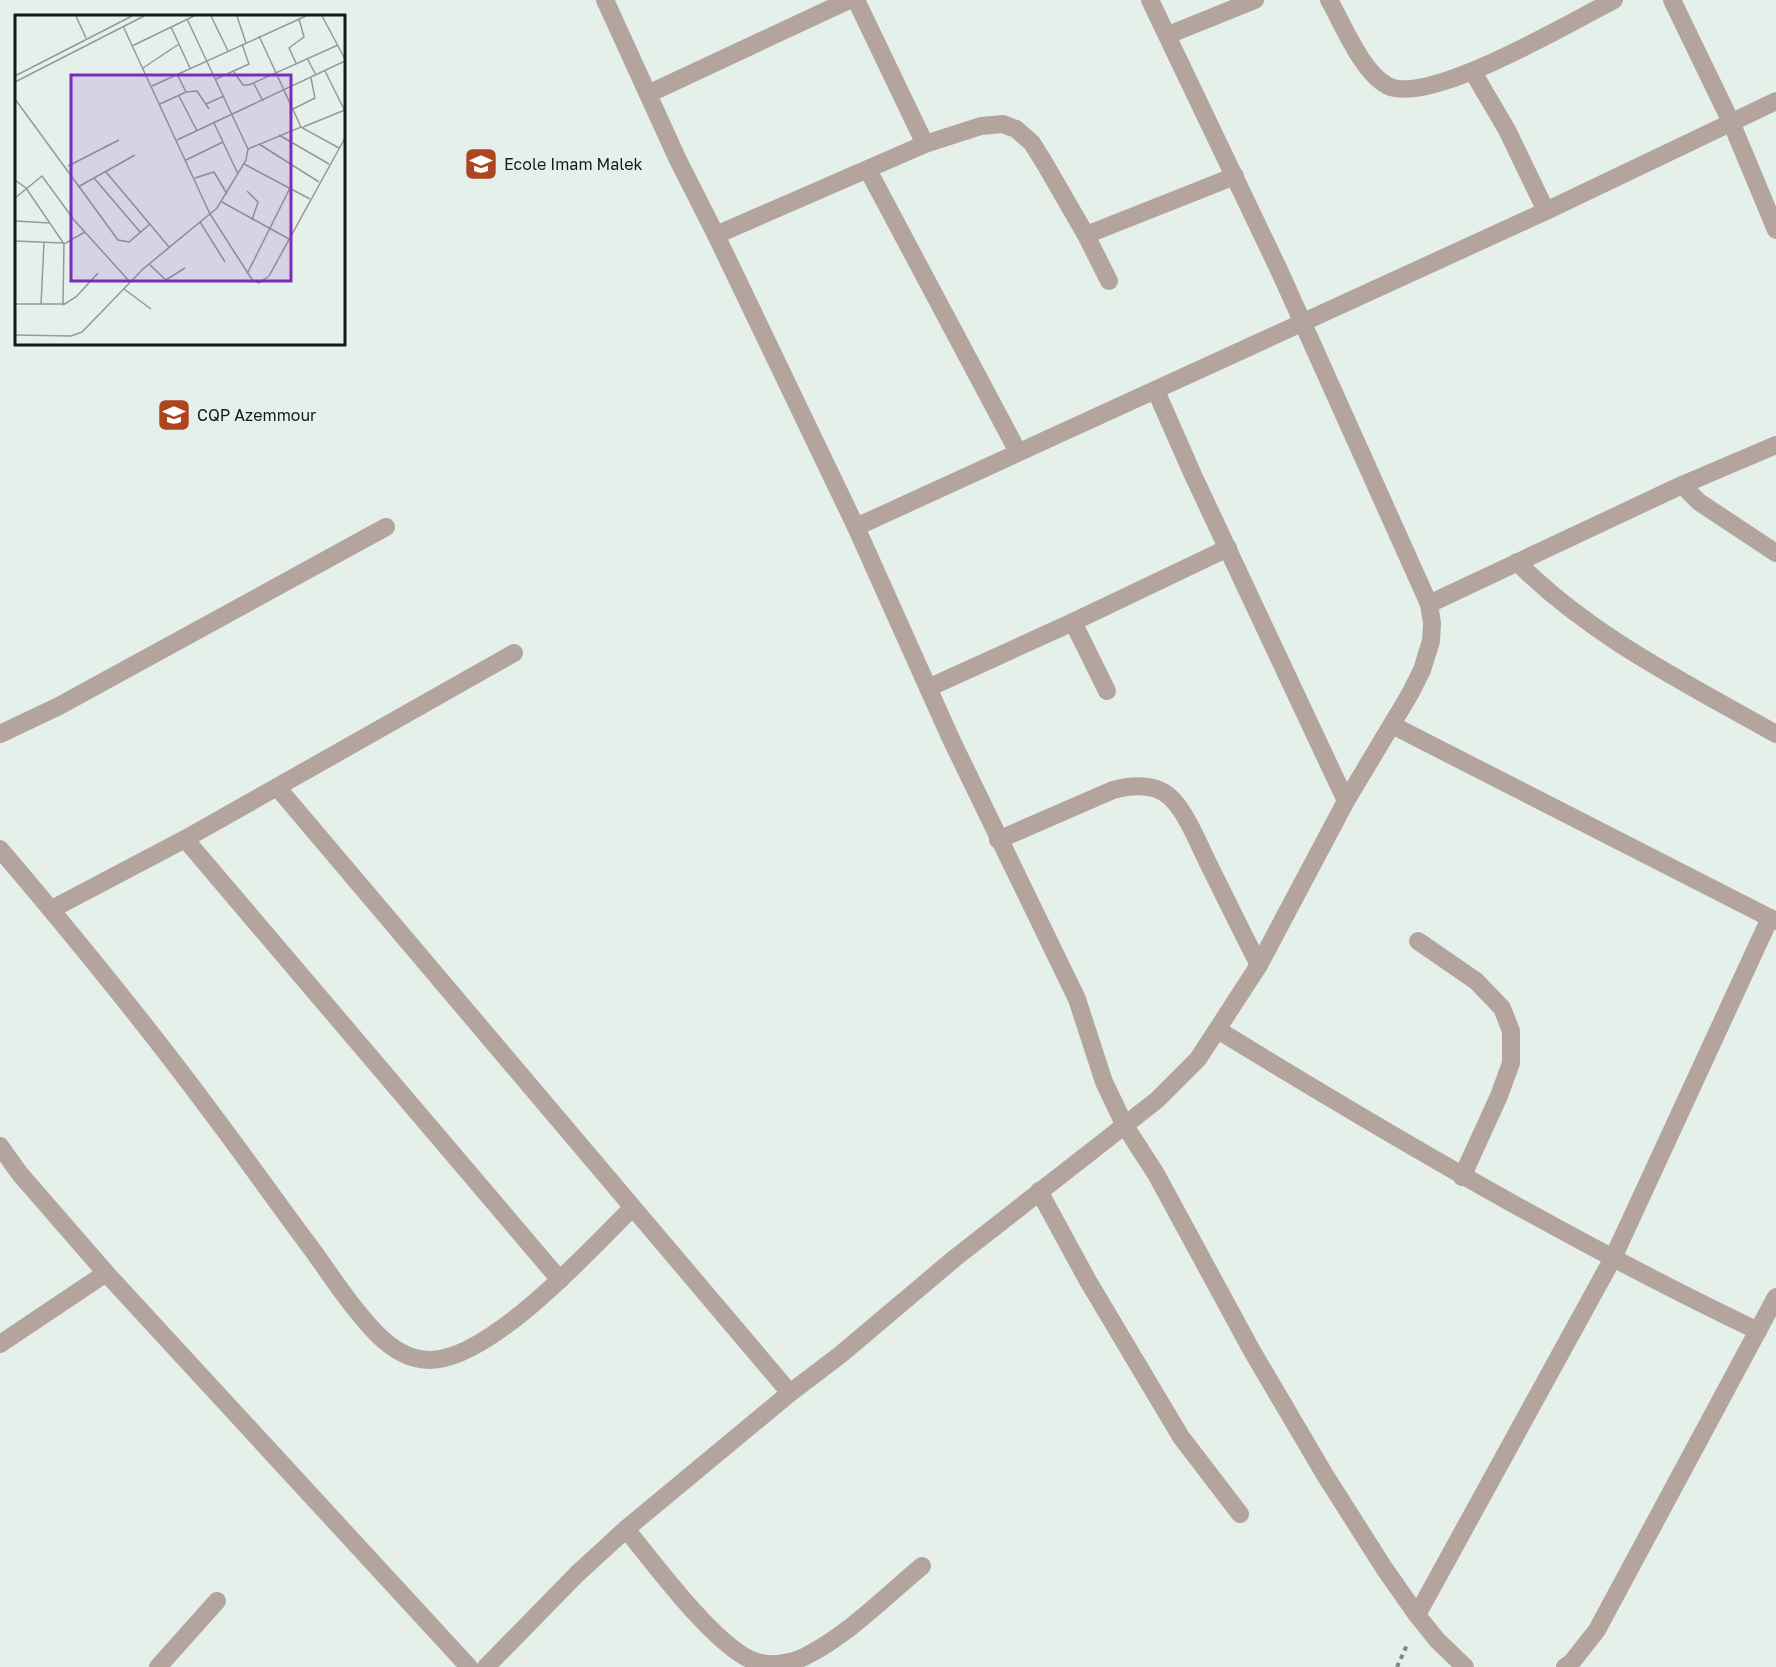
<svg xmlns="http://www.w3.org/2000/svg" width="1776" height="1667" font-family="'Golos Text',sans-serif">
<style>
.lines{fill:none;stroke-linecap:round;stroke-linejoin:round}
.path{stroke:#818885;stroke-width:4;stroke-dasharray:4.5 4.5;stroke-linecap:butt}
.minor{stroke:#b4a49e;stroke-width:18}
.labels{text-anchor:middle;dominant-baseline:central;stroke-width:6;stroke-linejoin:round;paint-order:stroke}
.poi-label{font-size:16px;fill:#171a19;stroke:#e6f0eb;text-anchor:start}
.inset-road{fill:none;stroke:#939a97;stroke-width:1.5}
.view{fill:#7b2cbf;fill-opacity:0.15;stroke:#7b2cbf;stroke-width:3}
.inset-edge{fill:none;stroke:#171a19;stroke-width:3}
</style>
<rect width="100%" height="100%" fill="#e6f0eb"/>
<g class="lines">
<!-- path -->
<polyline class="path" points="1397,1667 1407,1645"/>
<!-- minor -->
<g class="minor">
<polyline points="605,0 678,160 716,235 856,527 951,739 1077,999 1104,1082 1125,1126 1156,1174 1252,1351 1325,1475 1384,1568 1417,1615 1437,1640 1465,1667"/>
<polyline points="856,0 925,144 981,126 1003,124 1016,129 1032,143 1045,164 1086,235 1109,281"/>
<path d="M1329,0C1343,24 1362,73 1388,86C1429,106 1571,22 1614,0"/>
<polyline points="1672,0 1731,122 1776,230"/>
<polyline points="1168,35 1255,0"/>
<polyline points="1473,72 1507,130 1546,211"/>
<polyline points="648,94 849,0"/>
<polyline points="868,170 1018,452"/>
<polyline points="716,235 925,144"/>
<polyline points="1086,235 1235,176"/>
<polyline points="1156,391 1193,475 1346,801"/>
<polyline points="1682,485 1699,502 1776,553"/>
<polyline points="856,527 1546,211 1776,101"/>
<path d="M1517,562C1590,636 1686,683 1776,734"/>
<polyline points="1429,604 1682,485 1776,445"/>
<polyline points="1073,622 1107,691"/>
<polyline points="928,688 1073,622 1228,548"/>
<polyline points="1392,725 1776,921"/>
<polyline points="0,734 59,706 386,527"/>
<polyline points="277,787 790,1393"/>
<polyline points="185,839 560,1280"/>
<path d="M998,840L1113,790C1132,785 1154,783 1170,797C1187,813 1199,845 1209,865C1226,899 1242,932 1259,965"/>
<path d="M0,849C74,936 146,1024 214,1116C248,1161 280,1207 314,1252C333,1279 353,1309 377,1334C391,1348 409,1360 430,1360C490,1360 590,1250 632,1208"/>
<polyline points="52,909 185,839 514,653"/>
<polyline points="1418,941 1476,981 1502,1008 1511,1031 1511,1063 1499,1096 1462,1177"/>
<path d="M1218,1030C1394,1138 1572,1242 1758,1331"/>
<polyline points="0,1146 20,1174 106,1273 469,1667"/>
<polyline points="1039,1191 1088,1281 1181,1437 1240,1514"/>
<polyline points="0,1344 106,1273"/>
<path d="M626,1529C653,1562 719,1652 757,1662C772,1667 792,1663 806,1656C849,1634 885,1597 922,1566"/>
<polyline points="1417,1615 1613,1258 1770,918"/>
<polyline points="158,1667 217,1601"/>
<polyline points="486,1667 577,1574 626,1529 790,1393 840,1355 955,1258 1157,1100 1198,1059 1259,965 1346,801 1410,694 1422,670 1431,641 1432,623 1429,604 1279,270 1150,0"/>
<polyline points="1565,1667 1571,1663 1597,1630 1776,1297"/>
</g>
</g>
<!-- icons -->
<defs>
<symbol id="school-square" viewBox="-11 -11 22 22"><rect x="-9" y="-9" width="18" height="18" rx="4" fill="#ad461f" stroke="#e6f0eb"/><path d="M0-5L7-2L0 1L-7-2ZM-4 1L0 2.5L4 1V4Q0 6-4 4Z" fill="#fff"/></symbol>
</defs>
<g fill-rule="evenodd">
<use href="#school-square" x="462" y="145" width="38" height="38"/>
<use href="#school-square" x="155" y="396" width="38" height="38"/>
</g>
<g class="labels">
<!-- poi labels -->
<g class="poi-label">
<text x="504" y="164">Ecole Imam Malek</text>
<text x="197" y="415">CQP Azemmour</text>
</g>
</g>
<!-- overview -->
<g transform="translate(15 15)">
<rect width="330" height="330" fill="#e6f0eb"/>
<path class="inset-road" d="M61,1L71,23M196,1L213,36M222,1L231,28M307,1L330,44M108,11L195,199L238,266L244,268L254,261L330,123M156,12L175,53M244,21L286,112M117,31L179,1M292,43L301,60M281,48L274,33L289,22L284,4M128,53L164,29M310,56L330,96M219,57L228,70H234L323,30M162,59L171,77L182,76L194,94M0,61L117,1M201,64L234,49L227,29M0,67L129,1M239,69L248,86M137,71L291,1M164,81L182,116M0,84L103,225L114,227L135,209M145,89L171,77M191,89L209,81M278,94L300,83L296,63M199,108L223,159M288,112L330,95M264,120L314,149M162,125L330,46M244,129L304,167M233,134L286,112L324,133M171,145L208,127M229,149L295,184M53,151L104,125M91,157L154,232M79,163L126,218M180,163L199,157L212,179M0,165L11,173L49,229L70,217M63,172L120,140M232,176L243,187L237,205M0,183L27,161L59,205L115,267M207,187L274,224M0,206L35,208M185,207L210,247M0,226L48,228M134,249L151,265L170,253M232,259L275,173M109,274L136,294M0,289H48L49,228M26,290L29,227M48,290L61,282L83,258M0,320L56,321L67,317L128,254L202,193L231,145L233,134L172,4"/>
<path class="view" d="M56,60H276V266H56Z"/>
<rect width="330" height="330" class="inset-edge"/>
</g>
</svg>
